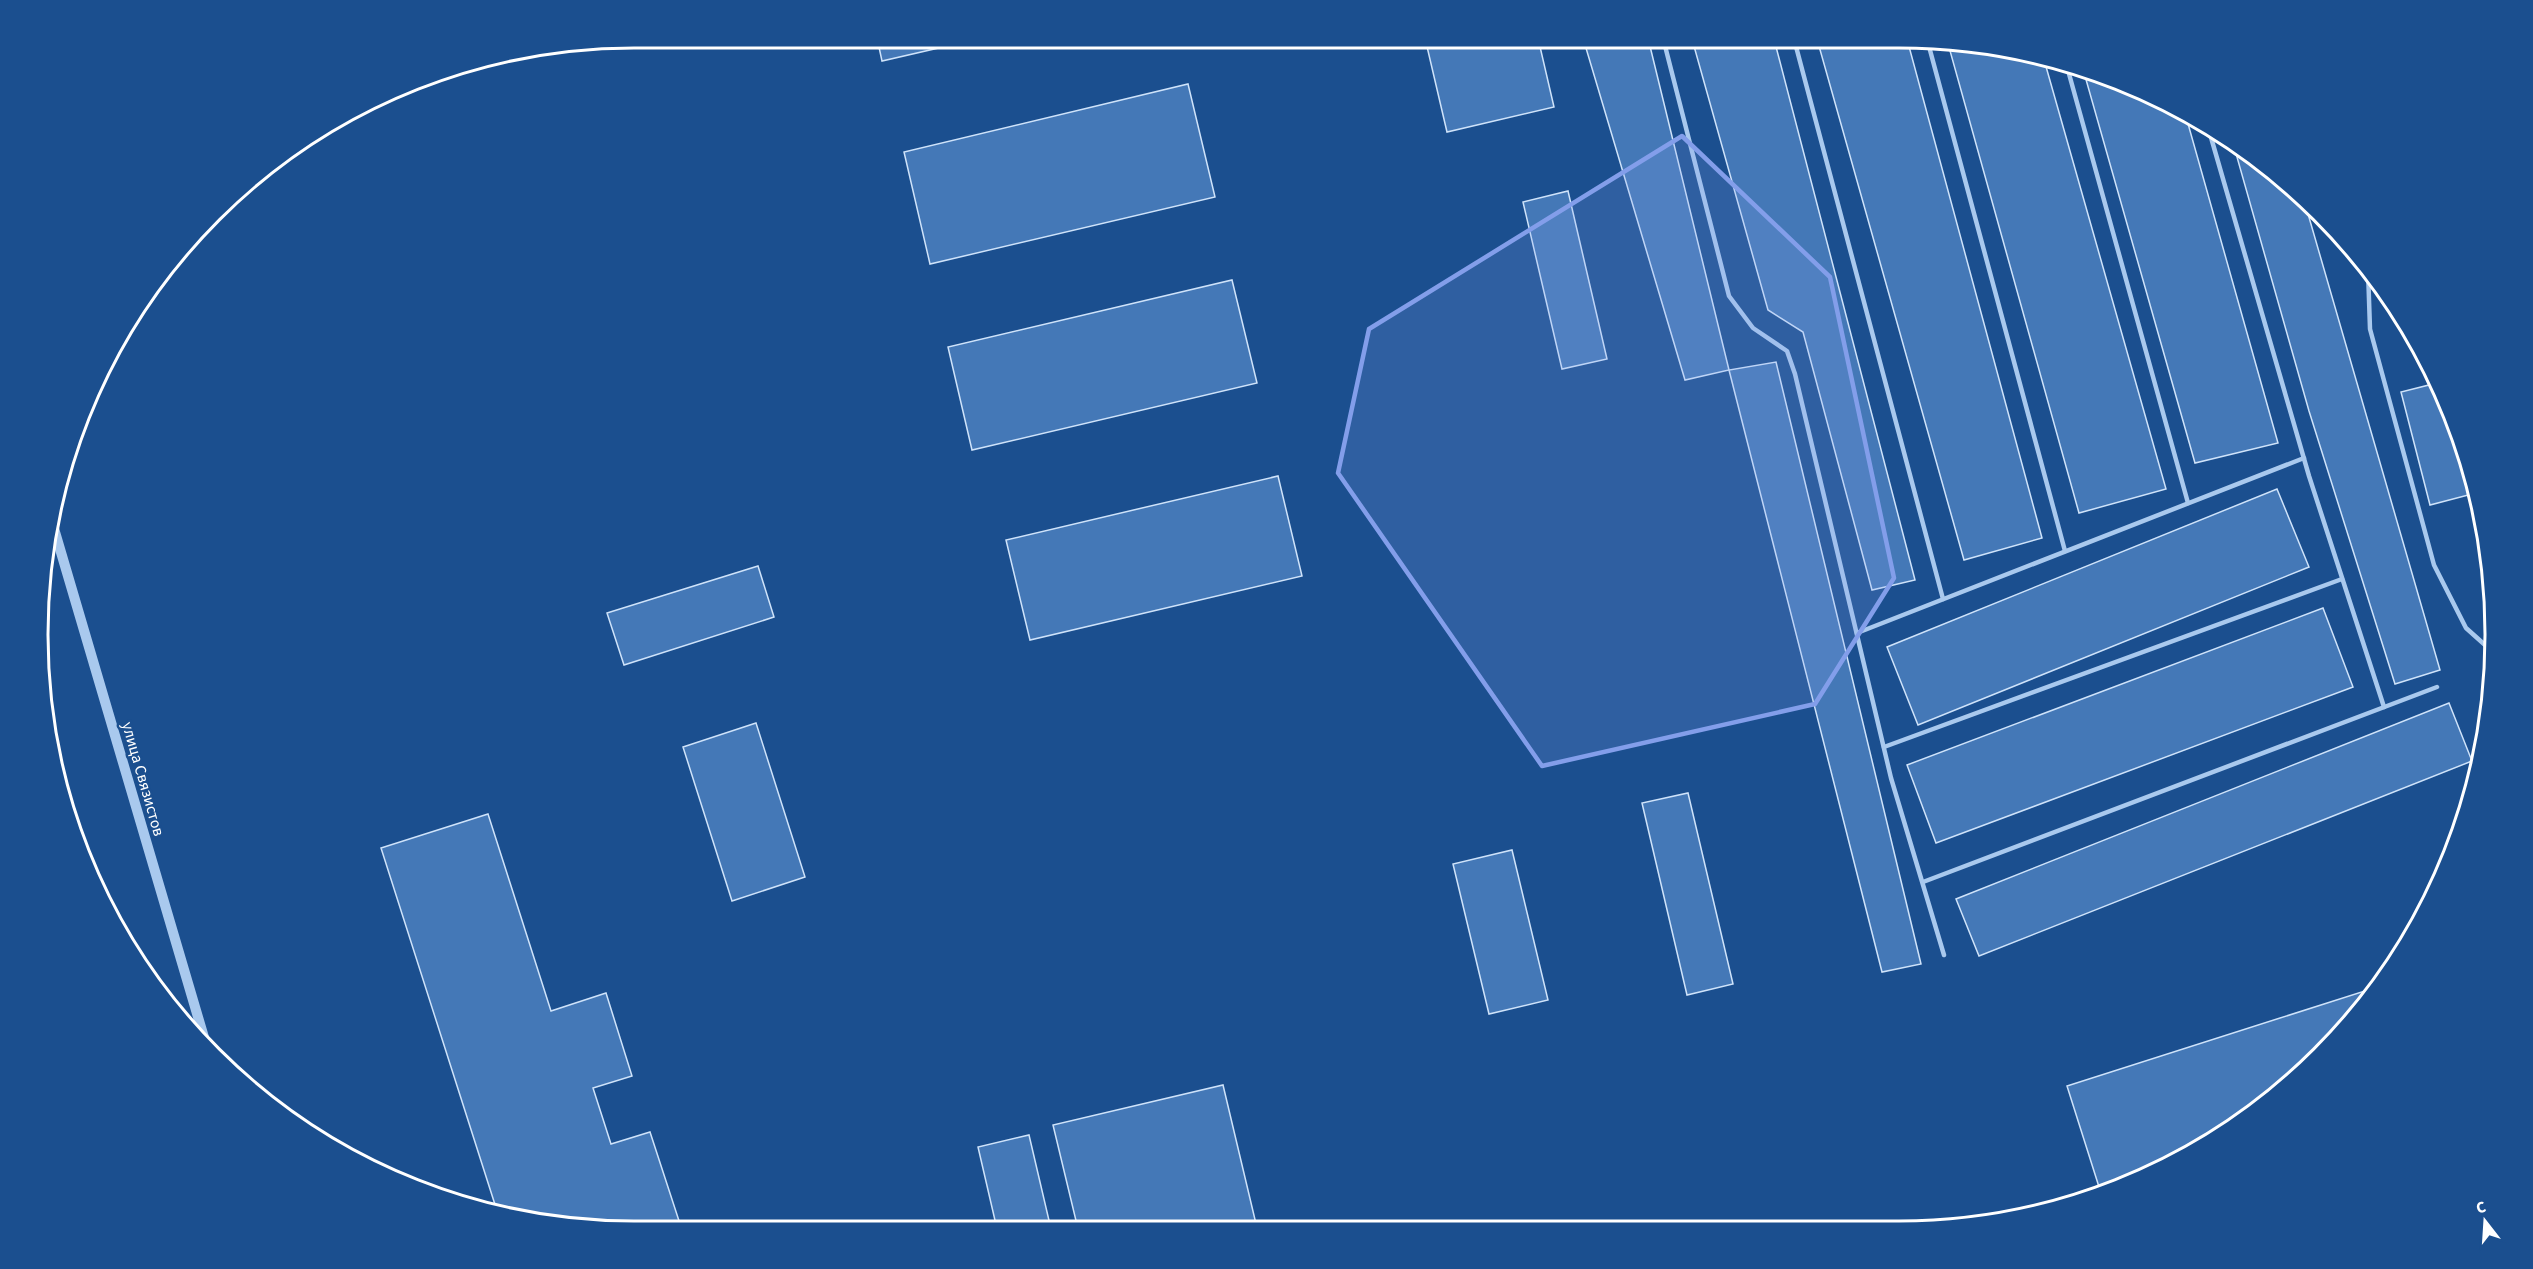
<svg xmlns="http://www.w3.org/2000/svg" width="2533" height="1269" font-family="'Source Sans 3',sans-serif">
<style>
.building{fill:#4478b7;stroke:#cfe3fa;stroke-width:1.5}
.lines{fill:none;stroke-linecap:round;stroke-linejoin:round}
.service{stroke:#a9c9ee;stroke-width:4.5}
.tertiary{stroke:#a9c9ee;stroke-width:10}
.marked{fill:#839eea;fill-opacity:0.2;stroke:#839eea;stroke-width:4.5;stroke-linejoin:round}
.labels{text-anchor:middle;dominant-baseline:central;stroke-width:5;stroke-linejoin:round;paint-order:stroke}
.street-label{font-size:16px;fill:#fff;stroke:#1b4f8f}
.rim{fill:none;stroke:#fff;stroke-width:3}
</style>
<rect width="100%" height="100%" fill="#1b4f8f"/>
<!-- building -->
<g class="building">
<polygon points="877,38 982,38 882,61"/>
<polygon points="1425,38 1538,38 1554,107 1447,132"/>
<polygon points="1648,38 1729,370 1685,380 1583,38"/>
<polygon points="1692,39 1774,39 1915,580 1872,590 1803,332 1768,310"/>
<polygon points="1817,39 1907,39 2042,538 1964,560"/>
<polygon points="1947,40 2043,56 2166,489 2079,513"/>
<polygon points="544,46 546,53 425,80 425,77 442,69 518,49"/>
<polygon points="2083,69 2162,99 2185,113 2278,443 2195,463"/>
<polygon points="1188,84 1215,197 930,264 904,152"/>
<polygon points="2233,143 2262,161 2304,200 2440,670 2395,684 2309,411"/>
<polygon points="1568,191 1607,359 1562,369 1523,202"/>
<polygon points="1232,280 1257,383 972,450 948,347"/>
<polygon points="1776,362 1921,964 1882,972 1729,370"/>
<polygon points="2437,383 2464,442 2476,493 2430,505 2401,392"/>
<polygon points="1278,476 1302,576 1030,640 1006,540"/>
<polygon points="2277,489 2309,567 1918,725 1887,647"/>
<polygon points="758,566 774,617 624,665 607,613"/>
<polygon points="2323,608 2353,687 1936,843 1907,765"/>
<polygon points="2449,703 2472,761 1979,956 1956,899"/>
<polygon points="756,723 805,877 732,901 683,747"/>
<polygon points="1688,793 1733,984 1687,995 1642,803"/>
<polygon points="488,814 551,1011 606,993 632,1076 593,1088 611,1144 650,1132 682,1230 596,1230 498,1214 381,848"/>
<polygon points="1512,850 1548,1000 1489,1014 1453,864"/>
<polygon points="2374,988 2348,1028 2262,1108 2145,1176 2100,1190 2067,1086"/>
<polygon points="1223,1085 1257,1228 1078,1229 1053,1125"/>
<polygon points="1029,1135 1051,1229 997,1229 978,1147"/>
</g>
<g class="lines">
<!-- service -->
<g class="service">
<polyline points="1663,38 1729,296 1753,328 1787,351 1795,374 1891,778 1944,955"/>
<polyline points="1794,39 1943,599"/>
<polyline points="1927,39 2065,551"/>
<polyline points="2066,63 2188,503"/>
<polyline points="2208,127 2309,476 2384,707"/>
<polyline points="2368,270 2370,329 2434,565 2466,628 2494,653"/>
<polyline points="1857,633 2304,458"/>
<polyline points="1884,747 2342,579"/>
<polyline points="1923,882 2437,687"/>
</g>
<!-- tertiary -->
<polyline class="tertiary" points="50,515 208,1051"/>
</g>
<!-- marked area -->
<path class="marked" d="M1682,136L1830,277L1894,578L1815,704L1542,766L1338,473L1369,329Z"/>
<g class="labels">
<!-- street labels -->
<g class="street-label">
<text transform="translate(143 779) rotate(74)">улица Связистов</text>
</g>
</g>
<!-- crop -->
<path d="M0 0H2533V1269H0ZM634 48H1899A586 586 0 0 1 2485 634V635A586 586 0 0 1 1899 1221H634A586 586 0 0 1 48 635V634A586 586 0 0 1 634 48Z" fill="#1b4f8f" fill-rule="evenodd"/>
<path class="rim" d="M634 48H1899A586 586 0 0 1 2485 634V635A586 586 0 0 1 1899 1221H634A586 586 0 0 1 48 635V634A586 586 0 0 1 634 48Z"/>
<!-- north arrow -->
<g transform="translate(2485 1221) rotate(343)" stroke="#1b4f8f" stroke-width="4.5" paint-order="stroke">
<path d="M0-4.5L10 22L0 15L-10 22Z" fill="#ffffff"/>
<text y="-9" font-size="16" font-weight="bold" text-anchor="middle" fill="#ffffff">С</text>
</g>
</svg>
